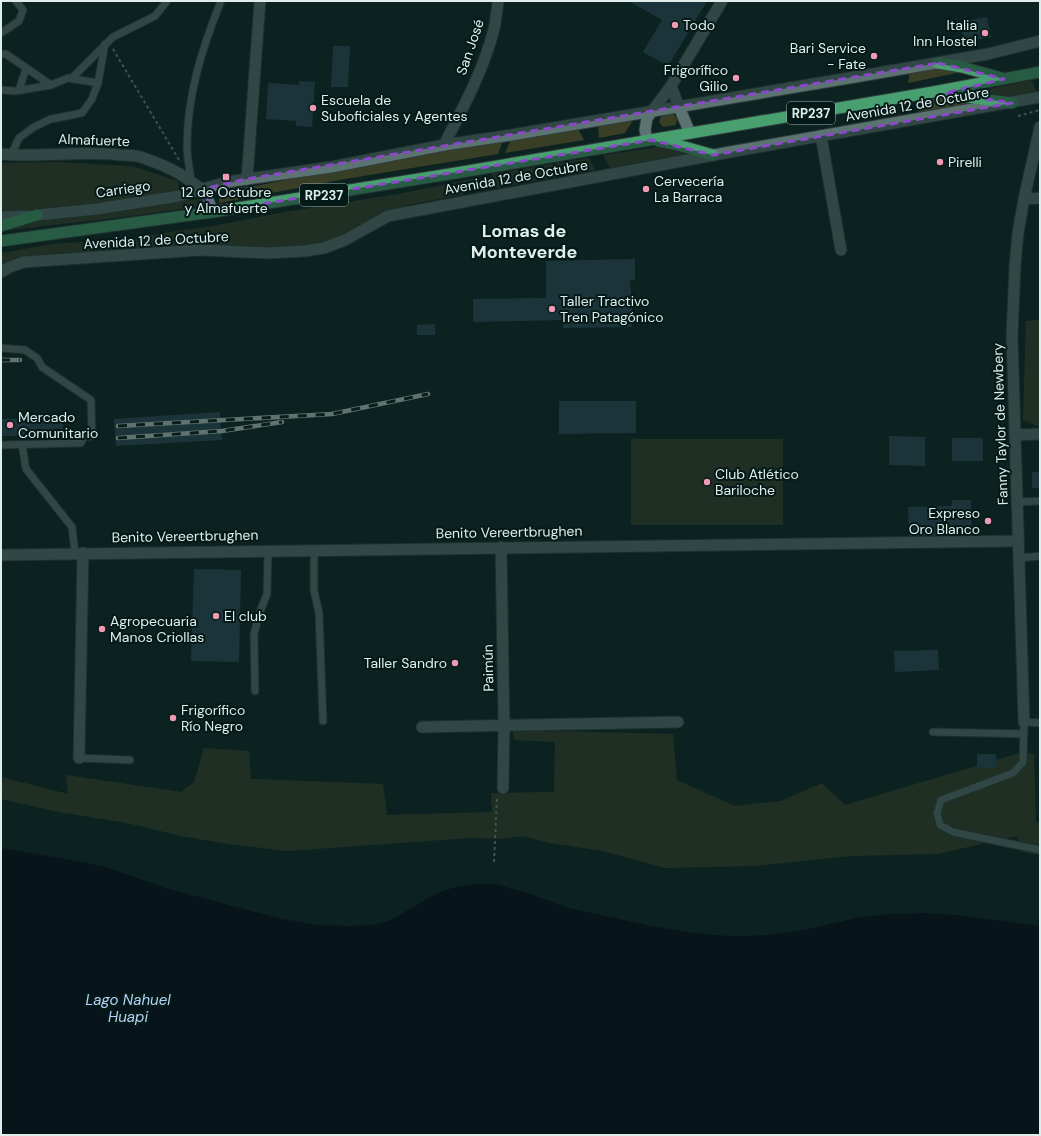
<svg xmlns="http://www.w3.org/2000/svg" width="1041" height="1136" font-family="'DM Sans',sans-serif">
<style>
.green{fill:#393f27}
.water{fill:#000616}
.building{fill:#2c4b57}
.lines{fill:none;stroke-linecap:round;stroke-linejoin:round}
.service-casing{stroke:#313e3c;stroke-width:9}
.minor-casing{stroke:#313e3c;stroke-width:13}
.tertiary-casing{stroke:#313e3c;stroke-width:13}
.primary-casing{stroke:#313e3c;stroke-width:13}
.path{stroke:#7b8d8b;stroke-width:2;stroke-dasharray:3 3;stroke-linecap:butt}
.service{stroke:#5b7471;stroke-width:7}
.minor{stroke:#5b7471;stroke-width:11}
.tertiary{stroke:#5b7471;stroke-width:11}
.primary{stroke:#489f70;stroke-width:11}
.rail-casing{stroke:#c5d4d2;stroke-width:4.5}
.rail{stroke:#031a18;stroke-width:3;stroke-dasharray:9;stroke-linecap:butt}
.marked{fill:none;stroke:#8a49c6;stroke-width:3;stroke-dasharray:8 5;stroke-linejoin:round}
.poi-dot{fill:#f19ab3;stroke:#031a18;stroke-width:1.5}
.labels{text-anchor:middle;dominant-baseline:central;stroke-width:4;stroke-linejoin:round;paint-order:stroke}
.shield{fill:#031a18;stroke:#9daeac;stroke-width:1}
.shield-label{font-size:13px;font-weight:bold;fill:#dfedeb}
.poi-label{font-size:14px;fill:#dfedeb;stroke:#031a18;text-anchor:start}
.street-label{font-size:14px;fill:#dfedeb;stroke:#031a18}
.water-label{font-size:15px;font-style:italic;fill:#b8d2f6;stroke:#031a18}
.district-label{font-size:18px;font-weight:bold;fill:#dfedeb;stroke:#031a18}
</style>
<rect width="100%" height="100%" fill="#0c2321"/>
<!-- green -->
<g class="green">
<polygon points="935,67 962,72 908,83 910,71"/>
<polygon points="1032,80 1036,92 1007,97 980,91"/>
<polygon points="949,96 986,102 918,114 921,101"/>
<polygon points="672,112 677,119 676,125 663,127 659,122 662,114"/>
<polygon points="633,120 625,133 599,138 598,125"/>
<polygon points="578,129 584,140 505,153 511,139"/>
<polygon points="503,141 498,154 345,179 219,203 219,197 229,189 255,186 420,154 451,150"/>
<polygon points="660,147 692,153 610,168 603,155"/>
<polygon points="589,158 595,170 495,188 492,174"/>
<polygon points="57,162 132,166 178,181 179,192 31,212 1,212 1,163"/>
<polygon points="477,178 465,194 408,205 390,211 329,241 311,247 278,250 162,248 60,253 15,258 1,266 1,253 52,244 141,238 157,234 213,226 285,212 398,194"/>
<polygon points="200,199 202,206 123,217 1,231 40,218"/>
<polygon points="1040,320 1040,426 1037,426 1023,420 1026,321"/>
<rect x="631" y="439" width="152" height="86"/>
<polygon points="513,730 673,734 677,780 735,806 781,801 822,783 845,805 1020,753 1034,754 1036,822 1040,823 1040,855 1022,852 1017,836 937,854 850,856 754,866 665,868 603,851 550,843 523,836 500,839 469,838 287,851 229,844 181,836 127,823 58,812 1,799 1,777 68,794 66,775 181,792 194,782 204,748 249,751 251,779 383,784 387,815 492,812 491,793 554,792 555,742 514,740"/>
</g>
<!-- water -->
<polygon class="water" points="1,848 67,859 106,867 166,888 203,898 278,918 317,925 349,926 372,925 389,921 437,893 455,887 474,884 494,884 522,891 569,908 652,926 693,933 730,936 769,935 803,930 860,917 891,914 924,913 958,915 1040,926 1040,1135 1,1135"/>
<!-- building -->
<g class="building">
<polygon points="629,1 707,1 668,66 643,52 662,20"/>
<polygon points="987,17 991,37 964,42 960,22"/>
<polygon points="333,46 350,46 348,87 331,87"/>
<polygon points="299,81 315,82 312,127 296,126 296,121 266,119 268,83 299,85"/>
<polygon points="635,259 635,280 630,280 632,304 632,327 563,328 563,320 473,322 473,299 546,298 546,261"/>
<polygon points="435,324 435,335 417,335 417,325"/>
<polygon points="559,401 636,401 636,433 559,434"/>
<polygon points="220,412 222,440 116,446 114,419"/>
<polygon points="63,418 63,436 1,436 1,419"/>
<polygon points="889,436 925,437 925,466 889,465"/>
<rect x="952" y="438" width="31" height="23"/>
<rect x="1032" y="472" width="8" height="16"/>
<polygon points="952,500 971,500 972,535 909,536 908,507 952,506"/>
<polygon points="194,569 241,570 239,662 191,661"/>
<polygon points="938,650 939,670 895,672 894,651"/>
<rect x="977" y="754" width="19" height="14"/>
</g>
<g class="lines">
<defs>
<g id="service">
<polyline points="1,33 19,21 23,10 16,1"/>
<polyline points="1,54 6,54 51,85"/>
<polyline points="72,78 113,37 155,16 167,1"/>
<polyline points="98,83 105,44"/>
<polyline points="1,90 16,91 51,85 68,78 98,83 92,99 82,113 51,119 34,127 19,138 11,155"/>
<polyline points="19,90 26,69"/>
<path d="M192,184C190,172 187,159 187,147C187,96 202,48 221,1"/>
<polyline points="1,348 25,350 37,358 42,367 91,400 92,436 84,437 81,443 1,445"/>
<polyline points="22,445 26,469 72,527 75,553"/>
<polyline points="1017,502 1040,501"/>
<polyline points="314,550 314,591 319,613 323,721"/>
<polyline points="1019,558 1040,556"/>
<polyline points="255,691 254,634 260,612 267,594 268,550"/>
<polyline points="1040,723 1024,722 1023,762 1013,773 941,800 937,813 940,825 953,832 1040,850"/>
<polyline points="933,732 1024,734"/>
<polyline points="79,758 130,760"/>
</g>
<g id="minor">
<polyline points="671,86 679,107 690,133"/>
<polyline points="821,136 841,250"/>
<polyline points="647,140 645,130 647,118 671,86 722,1"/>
<path d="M444,145C463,108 484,69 494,29C496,20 497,10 498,1"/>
<path d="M1,154C41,158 80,150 120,155C127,155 134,155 141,157C155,162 168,167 180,174C188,179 194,185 203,189L213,212"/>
<polyline points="247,179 260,1"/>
<polyline points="1024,199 1040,198"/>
<polyline points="1,217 28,216"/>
<polyline points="1015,435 1040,434"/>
<polyline points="501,547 504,725 503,788"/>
<polyline points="1,555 1018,541"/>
<polyline points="1024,722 1012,336 1015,266 1018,233 1024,199 1040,127"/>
<polyline points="422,727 678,722"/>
<polyline points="79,758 83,553"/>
</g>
<g id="tertiary">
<polyline points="37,215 97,209 179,196 227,182 247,179 331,167 444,145 511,135 849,78 988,54 1040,41"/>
<polyline points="1,272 10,267 24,262 200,250 269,253 305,251 324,248 345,240 388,216 730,152 1040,97"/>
</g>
<g id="primary">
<polyline points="938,63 962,67 1002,78"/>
<polyline points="945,94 1012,103"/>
<polyline points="658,141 678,145 713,155"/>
<polyline points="1,226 37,215"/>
<polyline points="1,241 213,212 456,173 933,92 1040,72"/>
</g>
</defs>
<!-- service casing -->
<use href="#service" class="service-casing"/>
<!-- minor casing -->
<use href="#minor" class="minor-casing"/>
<!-- tertiary casing -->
<use href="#tertiary" class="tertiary-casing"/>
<!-- primary casing -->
<use href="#primary" class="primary-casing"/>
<!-- path -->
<g class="path">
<polyline points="113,49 179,160"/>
<polyline points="1018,116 1040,110"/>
<polyline points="494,862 497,797"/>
</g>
<!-- service -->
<use href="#service" class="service"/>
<!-- minor -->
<use href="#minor" class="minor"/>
<!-- tertiary -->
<use href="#tertiary" class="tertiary"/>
<!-- primary -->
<use href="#primary" class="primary"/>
<defs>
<g id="rail">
<polyline points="1,360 20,360"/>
<polyline points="118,426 332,414 428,394"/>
<polyline points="118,438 222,431 282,422"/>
</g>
</defs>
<!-- rail casing -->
<use href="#rail" class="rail-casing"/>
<!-- rail -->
<use href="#rail" class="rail"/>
</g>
<!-- marked area -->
<path d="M0 0H1041V1136H0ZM938,63L1004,79L945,93L1012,103L713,155L651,140L213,212L203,189L247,179Z" fill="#0c2321" fill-opacity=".55" fill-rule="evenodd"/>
<path class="marked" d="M938,63L1004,79L945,93L1012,103L713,155L651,140L213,212L203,189L247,179Z"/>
<!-- markers -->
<g class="poi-dot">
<circle cx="675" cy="25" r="4"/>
<circle cx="985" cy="33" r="4"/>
<circle cx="874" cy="56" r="4"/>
<circle cx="736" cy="78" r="4"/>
<circle cx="313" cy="108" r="4"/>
<circle cx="940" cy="162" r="4"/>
<rect x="222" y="173" width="8" height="8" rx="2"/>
<circle cx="646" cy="189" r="4"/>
<circle cx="552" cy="309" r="4"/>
<circle cx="10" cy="425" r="4"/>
<circle cx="707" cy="482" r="4"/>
<circle cx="988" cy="521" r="4"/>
<circle cx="216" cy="616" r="4"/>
<circle cx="102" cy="629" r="4"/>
<circle cx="455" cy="663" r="4"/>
<circle cx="173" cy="718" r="4"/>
</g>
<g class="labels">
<!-- shield labels -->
<g class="shield">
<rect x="787" y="102" width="48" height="22" rx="3"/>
<rect x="300" y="184" width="48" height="22" rx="3"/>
</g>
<g class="shield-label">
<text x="811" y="113">RP237</text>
<text x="324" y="195">RP237</text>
</g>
<!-- poi labels -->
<g class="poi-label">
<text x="683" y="25">Todo</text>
<text x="977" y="25" text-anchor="end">Italia<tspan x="977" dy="16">Inn Hostel</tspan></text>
<text x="866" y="48" text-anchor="end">Bari Service<tspan x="866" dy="16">- Fate</tspan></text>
<text x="728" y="70" text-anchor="end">Frigorífico<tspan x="728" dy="16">Gilio</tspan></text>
<text x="321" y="100">Escuela de<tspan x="321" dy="16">Suboficiales y Agentes</tspan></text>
<text x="948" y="162">Pirelli</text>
<text x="654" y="181">Cervecería<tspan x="654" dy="16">La Barraca</tspan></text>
<text x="226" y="192" text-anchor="middle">12 de Octubre<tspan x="226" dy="16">y Almafuerte</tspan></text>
<text x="560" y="301">Taller Tractivo<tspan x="560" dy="16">Tren Patagónico</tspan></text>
<text x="18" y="417">Mercado<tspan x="18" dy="16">Comunitario</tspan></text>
<text x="715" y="474">Club Atlético<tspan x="715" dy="16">Bariloche</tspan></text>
<text x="980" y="513" text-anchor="end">Expreso<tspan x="980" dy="16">Oro Blanco</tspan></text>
<text x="224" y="616">El club</text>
<text x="110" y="621">Agropecuaria<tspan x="110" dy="16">Manos Criollas</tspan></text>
<text x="447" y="663" text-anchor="end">Taller Sandro</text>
<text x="181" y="710">Frigorífico<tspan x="181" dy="16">Río Negro</tspan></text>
</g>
<!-- street labels -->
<g class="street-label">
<text transform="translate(470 47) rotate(-71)">San José</text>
<text transform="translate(917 104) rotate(-10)">Avenida 12 de Octubre</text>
<text transform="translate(94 140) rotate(2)">Almafuerte</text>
<text transform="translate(516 177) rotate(-10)">Avenida 12 de Octubre</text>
<text transform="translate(123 189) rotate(-8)">Carriego</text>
<text transform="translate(156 240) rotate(-3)">Avenida 12 de Octubre</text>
<text transform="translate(1000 424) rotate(-92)">Fanny Taylor de Newbery</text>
<text transform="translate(509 532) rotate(-1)">Benito Vereertbrughen</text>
<text transform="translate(185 536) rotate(-1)">Benito Vereertbrughen</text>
<text transform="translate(488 668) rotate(-91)">Paimún</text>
</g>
<!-- water labels -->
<g class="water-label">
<text x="128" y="1000">Lago Nahuel<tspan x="128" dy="17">Huapi</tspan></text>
</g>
<!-- district labels -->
<g class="district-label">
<text x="524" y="231">Lomas de<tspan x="524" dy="21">Monteverde</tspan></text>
</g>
</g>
<!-- border -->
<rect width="1041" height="1136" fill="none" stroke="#dfedeb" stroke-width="4"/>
</svg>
